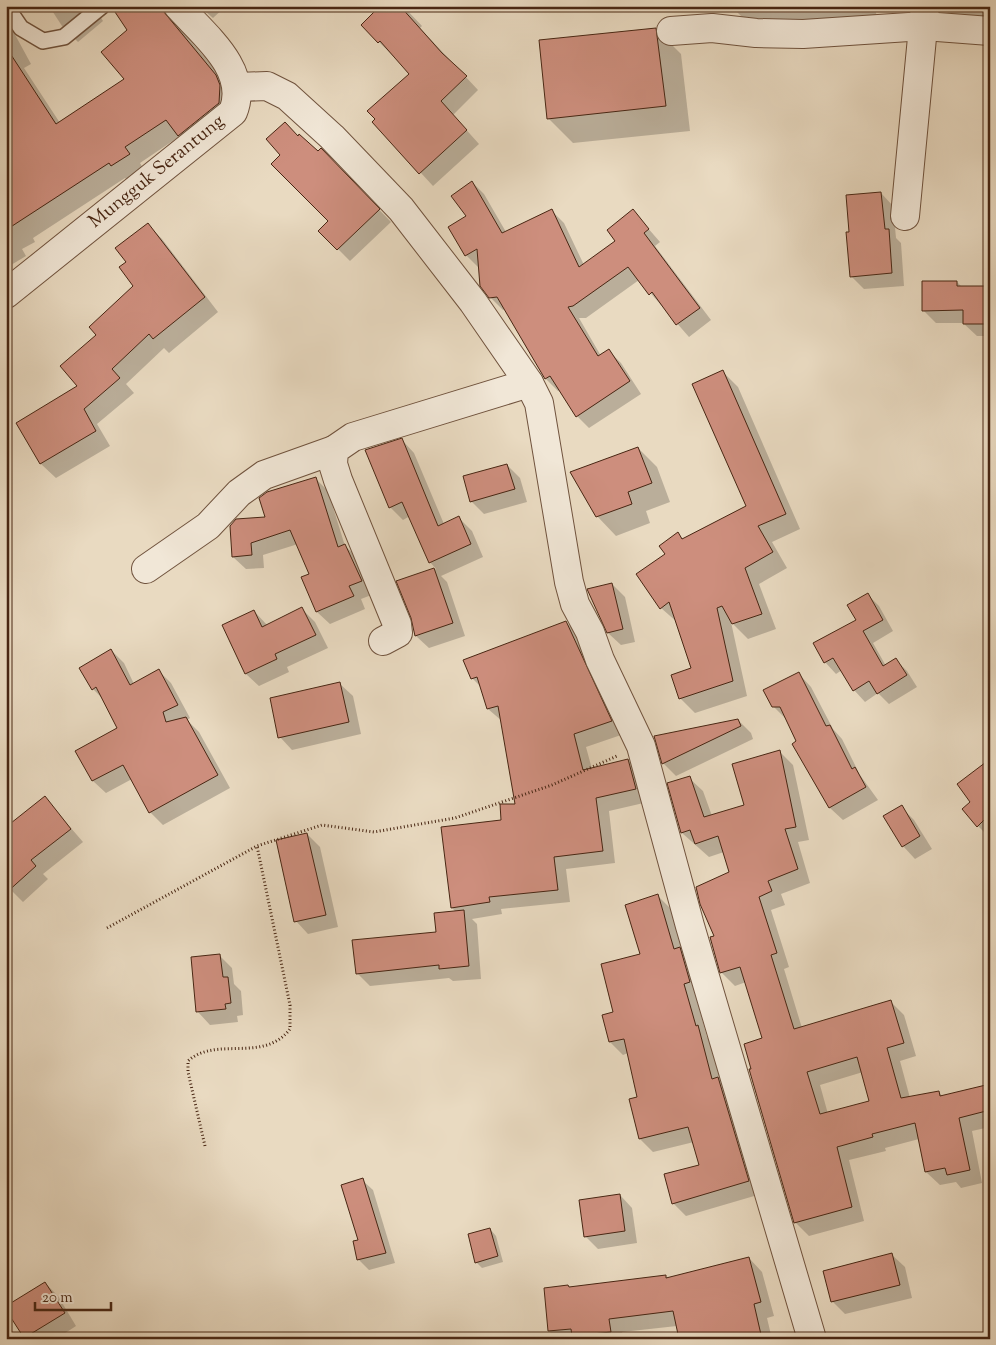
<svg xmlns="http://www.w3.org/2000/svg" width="996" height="1345" font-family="'Sorts Mill Goudy',serif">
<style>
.shadow{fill:#0003;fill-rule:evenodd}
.building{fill:#cd8e7d;stroke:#482613;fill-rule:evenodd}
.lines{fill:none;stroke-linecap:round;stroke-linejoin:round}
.service-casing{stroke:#70533e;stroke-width:18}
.minor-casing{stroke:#70533e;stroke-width:30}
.path{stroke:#482613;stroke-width:3;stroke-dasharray:1 2.5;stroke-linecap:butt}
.service{stroke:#f1e7d7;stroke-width:15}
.minor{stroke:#f1e7d7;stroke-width:28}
.labels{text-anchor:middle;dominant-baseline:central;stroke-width:4.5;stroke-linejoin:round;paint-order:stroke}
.street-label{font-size:19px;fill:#482613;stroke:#f1e7d7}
</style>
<rect width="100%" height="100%" fill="#e9dac1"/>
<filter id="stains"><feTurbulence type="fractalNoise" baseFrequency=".004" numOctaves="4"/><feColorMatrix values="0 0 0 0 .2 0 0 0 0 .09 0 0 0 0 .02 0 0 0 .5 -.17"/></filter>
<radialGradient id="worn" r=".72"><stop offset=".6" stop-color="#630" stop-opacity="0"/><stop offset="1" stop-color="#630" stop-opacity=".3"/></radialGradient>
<!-- shadow -->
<g class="shadow">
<polygon points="49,6 94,6 103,21 78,42 62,26"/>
<polygon points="113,6 190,6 178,18 178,27 215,69 231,92 195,151 180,136 140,163 144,170 128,181 125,178 33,238 35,242 22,249 26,256 11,265 6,261 6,18 31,64 24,68 60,123 126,80 129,30"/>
<polygon points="199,6 226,6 213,18"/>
<polygon points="382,6 403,6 422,26 420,28 478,90 453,115 479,144 433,186 374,122 411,74 362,25"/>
<polygon points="736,6 875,6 878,26 748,23 736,11"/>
<polygon points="947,6 990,6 990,36 969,34 946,11"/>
<polygon points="656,29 681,54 690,131 573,143 548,118"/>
<polygon points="318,153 333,162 391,222 350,261 320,231 330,221"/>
<polygon points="472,182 484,194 506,232 552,211 564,223 584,265 617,242 633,211 660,242 655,246 711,320 689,337 639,280 586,318 579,318 601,356 609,351 621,363 641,394 589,428 577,416 560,390 558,391 546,379 505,309 503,310 490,297 480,266 478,267 466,255"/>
<polygon points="881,193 893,206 896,238 901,243 904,286 864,289 851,276 851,233"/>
<polygon points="148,225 162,239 218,312 169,353 164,348 126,384 134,393 97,424 110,446 56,478 41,464 17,423 79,386 98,335 135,286 127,263"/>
<polygon points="957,282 962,287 990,287 990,336 977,336 963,323 936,323 923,310"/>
<polygon points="723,372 738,387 800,529 772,542 787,568 759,584 776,629 748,639 731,622 747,696 695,713 680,698 693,669 677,622 661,608 666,554 678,534 683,539 747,506"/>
<polygon points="402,440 414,453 444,524 459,518 472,531 483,557 441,576 447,582 465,636 429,648 416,636 413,618 398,582 436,569 430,562 410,516 403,520 390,507"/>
<polygon points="638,448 657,467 670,502 646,511 650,523 616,536 597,516"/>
<polygon points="507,465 520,478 527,502 484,514 471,501"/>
<polygon points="315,478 328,491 345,546 358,558 374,594 361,599 365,609 330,624 317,612 303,578 311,575 298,544 263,555 264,568 246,569 233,557 266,518"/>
<polygon points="612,584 625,597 635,642 621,645 608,633"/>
<polygon points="868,595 879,606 893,631 873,643 886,666 896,660 907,671 917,687 889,704 878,693 865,702 854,690 842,670 836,674 825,662 815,643 857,620"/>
<polygon points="302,609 315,622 328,648 287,667 289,672 259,686 246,674 254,611 267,625"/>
<polygon points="566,622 579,635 624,734 586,747 592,769 628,760 641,773 648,802 609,811 615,863 566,869 570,902 501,909 502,914 472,919 477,924 481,979 453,981 449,978 370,986 357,973 437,933 456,912 452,908 502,821 517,805 502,721 488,709 482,688 472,678"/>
<polygon points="111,650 124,663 134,684 158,670 171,683 190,718 187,720 199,732 230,788 163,825 150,812 132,779 106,793 93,781 77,751 119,728 103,699 93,689"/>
<polygon points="799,674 811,687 833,729 842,739 860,775 878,800 843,820 830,808 794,744 798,742 786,719 773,706"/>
<polygon points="340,684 353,696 361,734 292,750 280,737"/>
<polygon points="738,720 751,733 753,739 676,776 663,763"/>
<path d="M780,752L793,765L809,840L798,842L810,883L781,894L785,905L771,910L789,967L784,969L802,1028L891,1002L904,1015L916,1056L900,1061L910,1098L939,1092L943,1097L990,1086V1127L972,1131L982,1183L961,1188L956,1182L940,1185L926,1172L919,1139L885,1148L886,1151L849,1160L864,1221L809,1236L795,1222L753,1070L763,1039L746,982L735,986L721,972L716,937L730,873L724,852L709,857L682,833L669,784L689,778L703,791L712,816L746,806ZM863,1072L871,1102L828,1114L820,1085Z"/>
<polygon points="990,760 990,838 978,826 972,802"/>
<polygon points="45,798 83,842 43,874 48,879 23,902 10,889"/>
<polygon points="901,807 914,820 932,849 915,859 903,846"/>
<polygon points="307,834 320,847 338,927 308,934 296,921"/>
<polygon points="658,896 671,909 683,952 692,961 702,995 696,997 707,1037 710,1040 722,1082 731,1091 761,1194 686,1216 673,1203 700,1166 694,1142 653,1152 640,1139 639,1098 628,1053 623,1055 610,1042 615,1013 642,955"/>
<polygon points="220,956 232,968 234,984 241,991 243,1015 237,1016 238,1022 210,1025 198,1012"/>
<polygon points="362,1180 373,1190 395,1263 369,1270 358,1259"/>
<polygon points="620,1195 632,1208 637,1243 598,1249 585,1236"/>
<polygon points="490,1229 496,1236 503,1262 482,1268 476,1262"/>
<polygon points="892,1255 905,1267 912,1298 845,1314 832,1301"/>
<polygon points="749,1258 762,1272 774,1316 767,1318 772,1339 681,1339 677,1326 622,1332 623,1339 557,1339 549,1331 568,1286 570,1288 665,1276 668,1279"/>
<polygon points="45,1283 58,1296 76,1326 56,1339 27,1339 25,1337"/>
</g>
<!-- building -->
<g class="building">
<polygon points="111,6 159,6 216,75 220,85 219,103 178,136 166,120 125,147 130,154 111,166 109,163 6,230 6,47 56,124 124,79 101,52 127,30"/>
<polygon points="380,6 400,6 442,53 467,76 441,101 467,130 419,174 372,122 375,119 367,111 409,74 380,41 378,43 361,25"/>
<polygon points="656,28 666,106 547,119 539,40"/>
<polygon points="285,122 298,136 299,134 318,151 321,148 380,209 337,250 318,231 328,221 271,164 280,155 266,139"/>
<polygon points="472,181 502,233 552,209 579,267 615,241 607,230 633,209 649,229 644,233 700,308 676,325 652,292 649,295 628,267 573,306 568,307 598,356 609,349 630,381 576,417 550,376 545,379 497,297 489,298 480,286 477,249 465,256 448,227 466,216 451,196"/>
<polygon points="881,192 885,229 889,229 892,273 850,277 846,232 849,232 846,195"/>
<polygon points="148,223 205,297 153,339 149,334 112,369 120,378 84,409 96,431 40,464 16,423 77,386 60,366 96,335 89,327 133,286 119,267 126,262 115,248"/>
<polygon points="922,281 957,281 957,286 990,286 990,324 963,324 963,310 922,311"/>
<polygon points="723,370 786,514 758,526 773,552 745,568 762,614 732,624 722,606 717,608 733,681 679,699 671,675 691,668 669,602 660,609 636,574 665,554 659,546 678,532 682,539 746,506 692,384"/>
<polygon points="402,438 438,526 459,516 471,544 429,563 402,502 389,508 365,450"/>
<polygon points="638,447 652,483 628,492 632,504 596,517 570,472"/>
<polygon points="507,464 515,489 470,502 463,476"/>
<polygon points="316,477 338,547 345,544 362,581 349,586 354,596 316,612 301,577 309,574 290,530 251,543 252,555 232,557 230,526 236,519 265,517 259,498 267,492"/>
<polygon points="434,568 453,623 415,636 411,618 396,581"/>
<polygon points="612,583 623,629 607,633 587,589"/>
<polygon points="868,593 883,620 863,631 883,666 896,658 907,675 877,694 869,681 853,691 833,658 824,663 813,643 856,620 847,605"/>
<polygon points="302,607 316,635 275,654 277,659 245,674 222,625 254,610 262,627"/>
<polygon points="566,621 612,721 574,734 583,770 628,759 636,789 596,798 603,851 554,857 558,890 489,897 490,902 451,908 441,827 501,820 500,804 515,804 498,706 487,709 477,677 471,679 463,660"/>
<polygon points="111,649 130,685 159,669 178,705 163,712 166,722 186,717 218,775 149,813 123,765 92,781 75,751 117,728 96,687 92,690 79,668"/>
<polygon points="799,672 826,726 830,725 852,769 855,767 866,787 829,808 792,744 796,741 780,707 772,707 763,690"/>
<polygon points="340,682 349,722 278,738 270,698"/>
<polygon points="738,719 741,726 662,764 654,736"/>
<path d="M780,750L796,827L785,829L798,869L768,881L772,891L759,897L777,953L771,955L794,1029L891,1000L904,1043L887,1048L901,1098L939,1091L940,1096L990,1084V1110L959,1118L970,1170L947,1175L945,1168L925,1172L915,1123L872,1134L873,1137L837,1147L852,1207L794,1223L749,1069H751L744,1044L762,1038L740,967L720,973L710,937L714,936L700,904L696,887L729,872L718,836L695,844L690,830L681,833L667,783L690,776L704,817L744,805L732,764ZM857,1057L869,1101L820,1114L807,1072Z"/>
<polygon points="990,759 990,828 984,820 977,827 962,809 970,802 957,784"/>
<polygon points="45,796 71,829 31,860 36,866 6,893 6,827"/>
<polygon points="902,805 920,836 902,847 883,816"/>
<polygon points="307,833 326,915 294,922 276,840"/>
<polygon points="658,894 674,949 680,947 690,982 684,984 696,1026 698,1025 712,1079 718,1077 749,1181 672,1204 664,1174 699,1165 688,1127 639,1139 629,1099 637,1097 624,1039 609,1042 602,1015 613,1012 601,964 640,954 625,905"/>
<polygon points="464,910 469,966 439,969 439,965 356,974 352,940 436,932 434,913"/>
<polygon points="220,954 223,977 228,977 231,1003 225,1004 226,1009 196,1012 191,957"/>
<polygon points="363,1178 386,1253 357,1260 353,1241 358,1240 341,1185"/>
<polygon points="620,1194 625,1231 584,1237 579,1200"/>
<polygon points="490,1228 498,1256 475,1263 468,1234"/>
<polygon points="892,1253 900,1285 831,1302 823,1271"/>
<polygon points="749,1257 761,1302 754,1304 762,1339 679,1339 673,1311 609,1319 611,1332 572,1336 571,1329 548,1331 544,1288 568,1285 569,1287 666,1275 666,1278"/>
<polygon points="45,1282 65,1313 24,1338 6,1310 6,1306"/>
</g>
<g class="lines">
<defs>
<polyline id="service" points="6,6 21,28 43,41 64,37 102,6"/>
<g id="minor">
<polyline points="671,31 712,28 756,33 803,34 924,26 990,31"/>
<polyline points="237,87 267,86 287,96 332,137 401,209 473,302 529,383 539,403 569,582 575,604 590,632 600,660 641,746 690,926 812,1339"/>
<polyline points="905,216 925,6"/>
<path d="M6,294L233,112C250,70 204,35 178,6"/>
<polyline points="146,569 208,526 239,493 264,475 334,450"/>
<polyline points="383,641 398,633 397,624 338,480 333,464 334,450 353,437 529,383"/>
</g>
</defs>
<!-- service casing -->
<use href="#service" class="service-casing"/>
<!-- minor casing -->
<use href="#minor" class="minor-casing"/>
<!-- path -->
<g class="path">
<polyline points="107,928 257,846 322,825 374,832 455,818 552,785 617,756"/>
<path d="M205,1146L188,1072V1061C212,1039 251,1057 278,1040C283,1037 287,1033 290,1029V1005L257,846"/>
</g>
<!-- service -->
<use href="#service" class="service"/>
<!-- minor -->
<use href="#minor" class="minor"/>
</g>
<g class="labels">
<!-- street labels -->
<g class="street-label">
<text transform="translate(157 172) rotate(-39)">Mungguk Serantung</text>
</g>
</g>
<!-- margin -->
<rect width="996" height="1345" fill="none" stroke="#e9dac1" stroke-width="25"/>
<rect x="8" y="8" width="981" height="1330" fill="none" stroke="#482613" stroke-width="2.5"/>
<rect x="12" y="12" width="971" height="1320" fill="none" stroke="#482613"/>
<!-- scale -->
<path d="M35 1302v8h76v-8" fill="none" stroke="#482613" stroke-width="2.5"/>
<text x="42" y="1302" font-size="15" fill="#482613" stroke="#f1e7d7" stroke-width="4" paint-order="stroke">20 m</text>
<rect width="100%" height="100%" filter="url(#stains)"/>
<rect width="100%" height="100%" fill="url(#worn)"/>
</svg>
